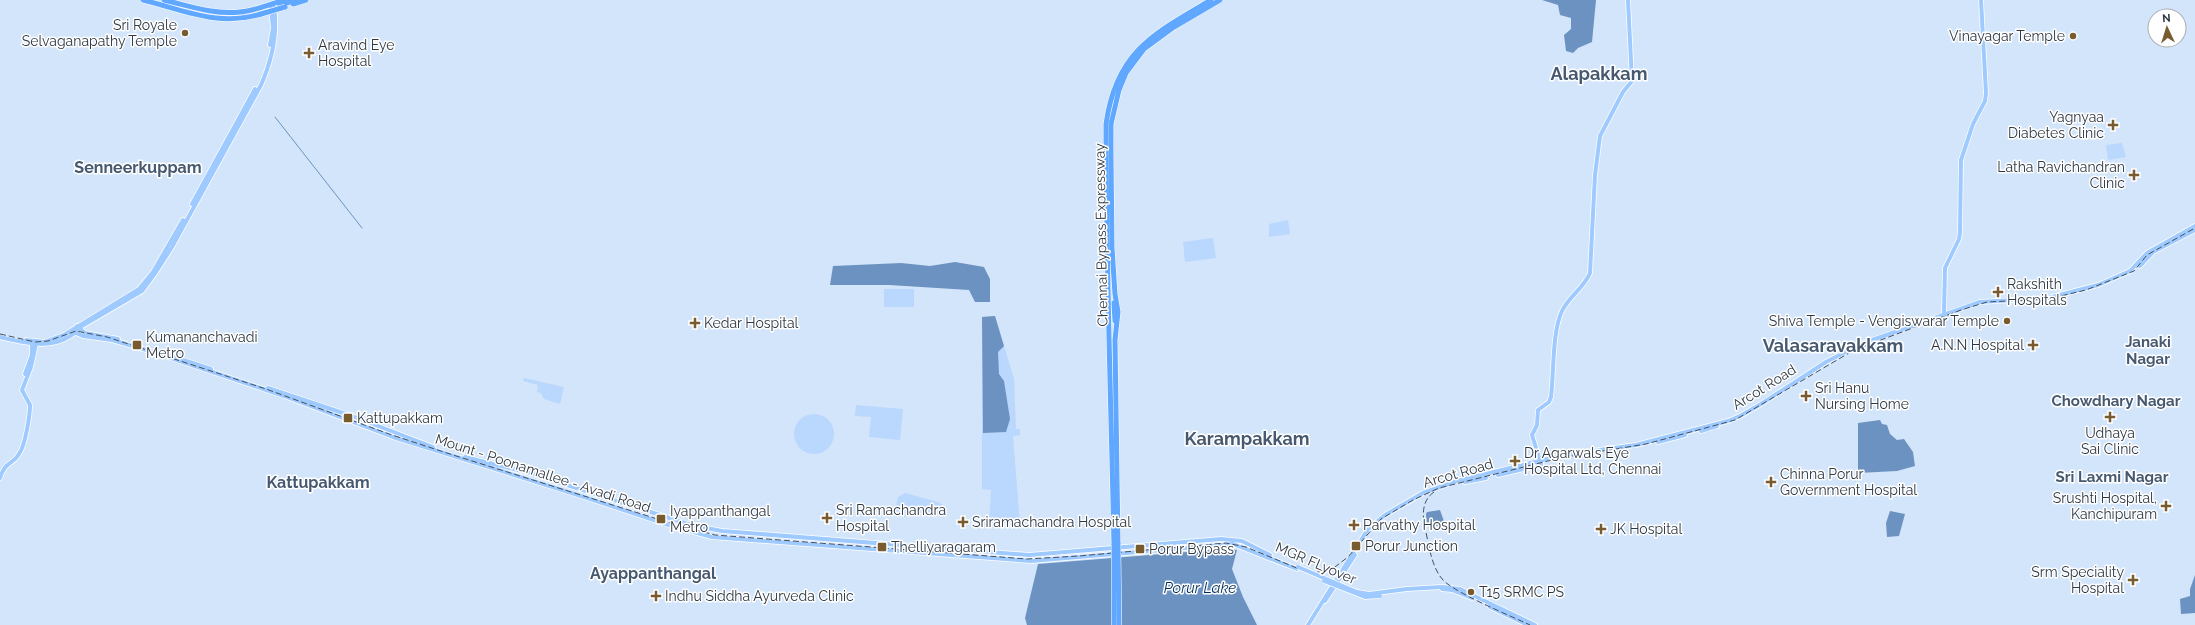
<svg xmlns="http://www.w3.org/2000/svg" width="2195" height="625" font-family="Raleway,sans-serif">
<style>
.green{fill:#bad7fd}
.water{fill:#6c92c1}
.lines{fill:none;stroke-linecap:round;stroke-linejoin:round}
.stream{stroke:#6c92c1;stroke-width:1}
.major-casing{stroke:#fff;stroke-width:5.5}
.highway-casing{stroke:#fff;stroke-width:6}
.major{stroke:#9fcaff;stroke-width:4}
.highway{stroke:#5fa7ff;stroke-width:5}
.rail{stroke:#45505b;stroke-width:1;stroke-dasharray:6 3;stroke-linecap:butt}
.major-bridge-casing{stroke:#fff;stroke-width:5.5;stroke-linecap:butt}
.highway-bridge-casing{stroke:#fff;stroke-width:6;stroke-linecap:butt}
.major-bridge{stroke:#9fcaff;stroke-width:4}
.highway-bridge{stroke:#5fa7ff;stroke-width:5}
.poi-dot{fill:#795b30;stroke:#fff;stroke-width:1.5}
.labels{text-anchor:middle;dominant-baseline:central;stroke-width:3;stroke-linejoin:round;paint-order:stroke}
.poi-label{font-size:14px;fill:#2f3842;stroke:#fff;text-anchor:start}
.street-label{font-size:14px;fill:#2f3842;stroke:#fff}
.neighbourhood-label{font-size:15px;font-weight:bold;fill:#475970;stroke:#fff}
.water-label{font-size:15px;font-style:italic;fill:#032b58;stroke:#fff}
.quarter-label{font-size:16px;font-weight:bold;fill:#475970;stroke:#fff}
.district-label{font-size:18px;font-weight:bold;fill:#475970;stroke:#fff}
</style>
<rect width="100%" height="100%" fill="#d3e5fa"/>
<!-- green -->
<g class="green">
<polygon points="2122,143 2126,157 2108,160 2106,145"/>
<polygon points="1288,220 1290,234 1269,237 1269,224"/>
<polygon points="1213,238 1216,258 1185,262 1183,242"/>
<rect x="884" y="289" width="30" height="18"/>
<polygon points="995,316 1014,379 1016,429 1020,429 1020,435 1013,436 1020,525 989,523 991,490 982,489 982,317"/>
<polygon points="524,378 564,387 560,404 544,399 541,393 537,392 538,385 523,381"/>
<polygon points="856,405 903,409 900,440 869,437 871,417 855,416"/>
<circle cx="814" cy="434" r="20"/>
<polygon points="905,493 938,502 943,505 944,508 904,517 895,510 898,497"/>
</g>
<!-- water -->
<g class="water">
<polygon points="1542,0 1596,0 1592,42 1578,48 1573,53 1566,51 1564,35 1571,29 1571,18 1560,15 1558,5"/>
<polygon points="955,262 984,267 990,279 990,302 975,302 969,290 889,285 830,285 833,266 901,263 930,266"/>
<polygon points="995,316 1004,346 998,352 999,374 1004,381 1010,419 1006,432 983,433 982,317"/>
<polygon points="1880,420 1882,424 1887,425 1890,434 1897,440 1904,439 1913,452 1915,466 1897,471 1858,473 1858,423"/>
<polygon points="1440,510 1445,524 1430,527 1427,526 1426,514 1427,512"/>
<polygon points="1890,511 1905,514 1899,536 1887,537 1886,523"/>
<polygon points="1224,549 1237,550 1232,569 1243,597 1257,625 1027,625 1025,618 1038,564"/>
<polygon points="2195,575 2195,613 2181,614 2180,599 2190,596 2190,589"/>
</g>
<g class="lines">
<!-- stream -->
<polyline class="stream" points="275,117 362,228"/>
<defs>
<g id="major">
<polyline points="270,45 273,28 271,8"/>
<polyline points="192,204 255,89"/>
<polyline points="2140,266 2153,252 2195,230"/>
<polyline points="1944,314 1945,268 1959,239 1960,232 1961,160 1973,124 1985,101 1986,93 1981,0"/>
<polyline points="1926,323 1950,314"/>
<polyline points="77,326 85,333 118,339"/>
<polyline points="74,329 76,333 83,336 112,340 153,352 284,396 393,437 578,495 672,526 712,537 1031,561 1233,544 1297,569"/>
<path d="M0,337C29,344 59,352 82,326L142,291L156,272L172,247L261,85C272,60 278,34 274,7"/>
<polyline points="26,340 45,342 64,335 139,289 153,272 183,220"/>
<polyline points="162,353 211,369"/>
<polyline points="25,374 32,355 32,342"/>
<polyline points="268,388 352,416 433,447"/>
<polyline points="1701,431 1717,426"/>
<polyline points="1658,442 1685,435"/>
<polyline points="465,457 530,473 691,525 722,531 1029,555 1221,539 1242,541 1270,555"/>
<path d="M1541,464L1532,435L1537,425L1538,410L1549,402L1551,397C1554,373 1552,332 1562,311C1569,296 1584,288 1590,273L1595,175L1600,136L1623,92L1632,81L1628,0"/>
<polyline points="1498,475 1532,467"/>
<path d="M0,478C6,460 12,466 19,454C25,446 30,416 30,405L22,390L31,367L36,344"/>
<polyline points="1465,482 1486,478"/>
<polyline points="1407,589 1442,587 1460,589 1535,625"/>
<polyline points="1442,589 1452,590 1472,598"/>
<polyline points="1325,601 1355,555"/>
<polyline points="1490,607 1528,625"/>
<polyline points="1308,625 1368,529 1385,515 1423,493 1457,481 1563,455 1636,445 1728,421 1740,416 1761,404 1826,362 1861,344 1980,302 2048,298 2098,285 2130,271 2147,253 2195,226"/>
</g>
<g id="highway">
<path d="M143,0C184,10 219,27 261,14"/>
<path d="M164,0C189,6 215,15 240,12C255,11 270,4 285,0"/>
<polyline points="293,4 306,0"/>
<polyline points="280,5 296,0"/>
<polyline points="1114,303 1115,321"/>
<polyline points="1118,544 1115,340 1118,312 1115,294 1112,248 1111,156 1111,124 1119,90 1126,73 1144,49 1174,27 1220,0"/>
<path d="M1114,545C1111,404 1106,264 1106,124C1116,52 1153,34 1211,0"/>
</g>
</defs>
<!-- major casing -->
<use href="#major" class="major-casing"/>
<!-- highway casing -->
<use href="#highway" class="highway-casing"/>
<!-- major -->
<use href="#major" class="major"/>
<!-- highway -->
<use href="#highway" class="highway"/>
<!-- rail -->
<g class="rail">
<polyline points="0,334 35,342 48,341 76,331 107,337 266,389 392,435 453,455 667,522 715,535 1027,559 1079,556 1226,543 1246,547 1304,571 1317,572 1331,570 1348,557 1381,519 1413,500 1439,488 1560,458 1646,444 1735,420 1854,350 1961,310 1987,302 2048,299 2086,290 2134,271 2147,255 2195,228"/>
<path d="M1434,492C1422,500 1422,515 1425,528C1429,544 1431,567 1443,580C1455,593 1511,616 1530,625"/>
</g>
<defs>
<g id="major-bridge">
<polyline points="1298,567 1357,592 1369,594 1407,589"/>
<polyline points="1324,581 1365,597 1380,596"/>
</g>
<g id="highway-bridge">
<polyline points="261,14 285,7"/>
<polyline points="1118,544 1119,625"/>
<polyline points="1114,545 1114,625"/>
</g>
</defs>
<!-- major-bridge casing -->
<use href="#major-bridge" class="major-bridge-casing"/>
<!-- highway-bridge casing -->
<use href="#highway-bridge" class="highway-bridge-casing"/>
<!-- major-bridge -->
<use href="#major-bridge" class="major-bridge"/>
<!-- highway-bridge -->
<use href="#highway-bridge" class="highway-bridge"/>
</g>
<!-- markers -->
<g class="poi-dot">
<circle cx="185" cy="33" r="4"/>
<circle cx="2073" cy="36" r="4"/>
<path d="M307 47h4v4h4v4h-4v4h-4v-4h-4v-4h4z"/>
<path d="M2111 119h4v4h4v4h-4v4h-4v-4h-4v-4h4z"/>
<path d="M2132 169h4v4h4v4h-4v4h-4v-4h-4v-4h4z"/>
<path d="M1996 286h4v4h4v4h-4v4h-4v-4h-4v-4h4z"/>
<circle cx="2007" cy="321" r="4"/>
<path d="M693 317h4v4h4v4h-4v4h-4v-4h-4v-4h4z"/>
<rect x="132" y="340" width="10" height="10" rx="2"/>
<path d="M2031 339h4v4h4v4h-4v4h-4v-4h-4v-4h4z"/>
<path d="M1804 390h4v4h4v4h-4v4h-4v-4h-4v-4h4z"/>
<path d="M2108 411h4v4h4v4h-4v4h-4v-4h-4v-4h4z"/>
<rect x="343" y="413" width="10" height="10" rx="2"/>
<path d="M1513 455h4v4h4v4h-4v4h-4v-4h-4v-4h4z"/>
<path d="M1769 476h4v4h4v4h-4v4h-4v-4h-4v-4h4z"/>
<path d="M2164 500h4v4h4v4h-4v4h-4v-4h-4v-4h4z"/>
<path d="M825 512h4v4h4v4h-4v4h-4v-4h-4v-4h4z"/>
<rect x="656" y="514" width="10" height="10" rx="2"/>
<path d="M961 516h4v4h4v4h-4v4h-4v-4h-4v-4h4z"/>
<path d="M1352 519h4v4h4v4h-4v4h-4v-4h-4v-4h4z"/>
<path d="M1599 523h4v4h4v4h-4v4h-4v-4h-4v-4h4z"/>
<rect x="1351" y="541" width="10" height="10" rx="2"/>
<rect x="877" y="542" width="10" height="10" rx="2"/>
<rect x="1135" y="544" width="10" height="10" rx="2"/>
<path d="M2131 574h4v4h4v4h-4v4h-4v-4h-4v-4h4z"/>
<circle cx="1471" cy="592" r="4"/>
<path d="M654 590h4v4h4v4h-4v4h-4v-4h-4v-4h4z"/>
</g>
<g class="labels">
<!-- poi labels -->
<g class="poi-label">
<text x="177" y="25" text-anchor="end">Sri Royale<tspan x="177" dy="16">Selvaganapathy Temple</tspan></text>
<text x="2065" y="36" text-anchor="end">Vinayagar Temple</text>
<text x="318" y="45">Aravind Eye<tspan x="318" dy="16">Hospital</tspan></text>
<text x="2104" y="117" text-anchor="end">Yagnyaa<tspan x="2104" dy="16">Diabetes Clinic</tspan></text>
<text x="2125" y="167" text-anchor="end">Latha Ravichandran<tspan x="2125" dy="16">Clinic</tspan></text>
<text x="2007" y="284">Rakshith<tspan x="2007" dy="16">Hospitals</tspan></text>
<text x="1999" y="321" text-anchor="end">Shiva Temple - Vengiswarar Temple</text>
<text x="704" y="323">Kedar Hospital</text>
<text x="146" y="337">Kumananchavadi<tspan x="146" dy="16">Metro</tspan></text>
<text x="2024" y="345" text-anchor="end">A.N.N Hospital</text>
<text x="1815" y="388">Sri Hanu<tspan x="1815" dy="16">Nursing Home</tspan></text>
<text x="357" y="418">Kattupakkam</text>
<text x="2110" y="433" text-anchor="middle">Udhaya<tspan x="2110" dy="16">Sai Clinic</tspan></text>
<text x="1524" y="453">Dr Agarwals Eye<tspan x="1524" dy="16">Hospital Ltd, Chennai</tspan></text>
<text x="1780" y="474">Chinna Porur<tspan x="1780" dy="16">Government Hospital</tspan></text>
<text x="2157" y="498" text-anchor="end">Srushti Hospital,<tspan x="2157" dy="16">Kanchipuram</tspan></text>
<text x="836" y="510">Sri Ramachandra<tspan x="836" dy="16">Hospital</tspan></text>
<text x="670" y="511">Iyappanthangal<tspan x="670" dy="16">Metro</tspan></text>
<text x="972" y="522">Sriramachandra Hospital</text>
<text x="1363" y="525">Parvathy Hospital</text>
<text x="1610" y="529">JK Hospital</text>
<text x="1365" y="546">Porur Junction</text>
<text x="891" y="547">Thelliyaragaram</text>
<text x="1149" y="549">Porur Bypass</text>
<text x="2124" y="572" text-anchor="end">Srm Speciality<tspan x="2124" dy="16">Hospital</tspan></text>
<text x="1479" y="592">T15 SRMC PS</text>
<text x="665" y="596">Indhu Siddha Ayurveda Clinic</text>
</g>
<!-- street labels -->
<g class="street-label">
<text transform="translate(1101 235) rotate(-91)">Chennai Bypass Expressway</text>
<text transform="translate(1764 387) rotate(-32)">Arcot Road</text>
<text transform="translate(543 473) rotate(18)">Mount - Poonamallee - Avadi Road</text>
<text transform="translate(1458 473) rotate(-16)">Arcot Road</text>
<text transform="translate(1316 563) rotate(23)">MGR FLyover</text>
</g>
<!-- neighbourhood labels -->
<g class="neighbourhood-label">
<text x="2148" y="342">Janaki<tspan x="2148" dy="17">Nagar</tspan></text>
<text x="2116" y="401">Chowdhary Nagar</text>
<text x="2112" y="477">Sri Laxmi Nagar</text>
</g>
<!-- water labels -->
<g class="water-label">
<text x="1200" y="588">Porur Lake</text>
</g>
<!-- quarter labels -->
<g class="quarter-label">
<text x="138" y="167">Senneerkuppam</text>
<text x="318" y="482">Kattupakkam</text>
<text x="653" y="573">Ayappanthangal</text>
</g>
<!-- district labels -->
<g class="district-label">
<text x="1599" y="73">Alapakkam</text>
<text x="1833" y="345">Valasaravakkam</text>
<text x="1247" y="438">Karampakkam</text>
</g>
</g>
<!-- north arrow -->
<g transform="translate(2167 28) rotate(356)"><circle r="19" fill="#ffffff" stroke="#acafb3"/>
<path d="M0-3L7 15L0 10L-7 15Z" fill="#795b30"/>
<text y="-6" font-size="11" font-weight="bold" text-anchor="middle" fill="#2f3842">N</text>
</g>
</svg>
